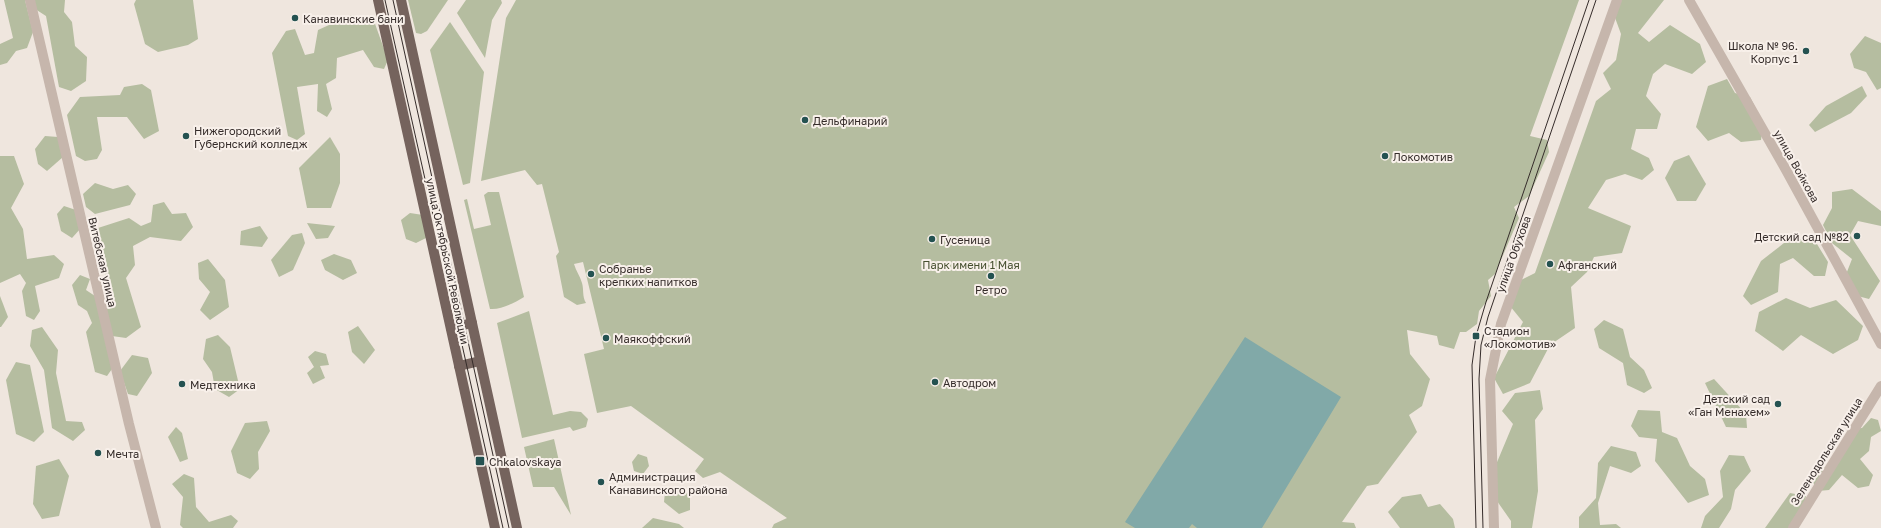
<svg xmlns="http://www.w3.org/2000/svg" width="1881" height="528" font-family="'Golos Text',sans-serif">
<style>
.green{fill:#b5bda0}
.water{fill:#81a9a8}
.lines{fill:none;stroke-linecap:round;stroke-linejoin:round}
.minor{stroke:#c6b6ac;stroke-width:10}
.major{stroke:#75635d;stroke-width:10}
.tram{stroke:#352c2a;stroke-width:1}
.poi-dot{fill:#245251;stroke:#f8f0ea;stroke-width:1.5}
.labels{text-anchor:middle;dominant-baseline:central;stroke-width:4;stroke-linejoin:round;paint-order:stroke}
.poi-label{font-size:11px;fill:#352c2a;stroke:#f8f0ea;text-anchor:start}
.street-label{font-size:11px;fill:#352c2a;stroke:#f8f0ea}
.park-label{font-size:11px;fill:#475030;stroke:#f8f0ea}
</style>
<rect width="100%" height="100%" fill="#efe6de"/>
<!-- green -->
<g class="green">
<polygon points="4,0 25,0 33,32 27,48 16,51 7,63 0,65 0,44 13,38"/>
<polygon points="28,0 65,0 64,12 72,22 75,46 87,57 86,81 71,91 59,87 46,16 29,5"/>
<polygon points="136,0 193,0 198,39 188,45 158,52 145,44 134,4"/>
<polygon points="408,0 448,0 427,31 421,34 416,33"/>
<polygon points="466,0 501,0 502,3 492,20 485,58 457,13"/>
<path d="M516,0H1579L1530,136L1547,140L1549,152L1529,196L1514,207L1519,218L1495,274L1488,280L1491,296L1479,311L1477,324L1466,332H1460L1454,349L1439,345L1437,336L1407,330L1410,354L1430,379L1422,406L1409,415L1417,432L1378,484L1367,486L1342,522L1354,523L1356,528H772L774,524L787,518L720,472L703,478L695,471L704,459L631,406L597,413L584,354L604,349L583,262L574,264C576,271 580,276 582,283C584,290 582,296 586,303L577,305L564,297L556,256L559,252L542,184L537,185L525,170L481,181L506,18Z"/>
<polygon points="1620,0 1664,0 1638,33 1649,42 1670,25 1700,44 1706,62 1692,74 1665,64 1653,74 1646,96 1661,114 1657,129 1636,129 1631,149 1649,158 1654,170 1642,180 1625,174 1606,180 1588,208 1631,226 1622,253 1594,257 1587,272 1571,287 1575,328 1550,345 1530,383 1503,394 1494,378 1523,322 1510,306 1519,281 1535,273 1596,101 1611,89 1603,73 1616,60 1621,34 1614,15"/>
<polygon points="351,15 374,21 388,60 384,69 374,67 363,50 337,58 336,78 326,84 332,109 327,117 317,111 318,84 297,87 305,134 297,140 288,136 272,53 286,31 295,29 305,55 314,53 318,30"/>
<polygon points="450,22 484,72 470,183 463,185 430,50"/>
<polygon points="1865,36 1881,43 1881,88 1877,90 1866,72 1854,68 1850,54"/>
<polygon points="1727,79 1735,93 1750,97 1763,123 1761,140 1741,142 1729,133 1708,141 1696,127 1708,86"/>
<polygon points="142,84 151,90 159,131 144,139 127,117 97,117 102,150 97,159 85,161 76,156 67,115 80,97 120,95 124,87"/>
<polygon points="1862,86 1867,96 1851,113 1815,132 1809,125 1826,106"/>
<polygon points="45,136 58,137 63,157 47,171 38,164 35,149"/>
<polygon points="330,137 340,154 340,183 331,208 307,208 299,168"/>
<polygon points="1689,155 1706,184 1696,201 1677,201 1665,178 1674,161"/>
<polygon points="0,156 14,156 24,184 11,208 23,229 27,259 54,255 64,264 59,278 35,286 40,311 34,320 26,316 22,291 26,283 20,274 0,283"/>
<polygon points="95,183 113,189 128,185 136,194 130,205 95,214 86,207 83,194"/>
<polygon points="1852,189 1881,211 1881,226 1858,221 1850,235 1880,281 1869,299 1854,295 1845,277 1852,259 1832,243 1823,225 1832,208 1832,192"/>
<path d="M488,192H499L524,297C514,303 501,310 490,309L464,200L467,199L474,229L491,225L484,195Z"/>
<polygon points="164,202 172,214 186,213 193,227 181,241 150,237 133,246 135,265 126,278 141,327 126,338 112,336 104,301 111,284 103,271 103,246 95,238 98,228 129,218 141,226 151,222 153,205"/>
<polygon points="64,206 76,210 81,228 72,238 61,231 57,214"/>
<polygon points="410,213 423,215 428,237 416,243 406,239 401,220"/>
<polygon points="307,223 335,226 328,238 316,239"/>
<polygon points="260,226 268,238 262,247 240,245 241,231"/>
<polygon points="302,233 305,243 293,270 279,277 271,260 292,235"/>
<polygon points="1812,236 1828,262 1825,276 1814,276 1793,258 1780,264 1778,292 1751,305 1743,296 1761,261 1784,243"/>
<polygon points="334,254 351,260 357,273 343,280 325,270 321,260"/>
<polygon points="208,259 225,280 229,307 210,320 200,310 210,292 199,279 198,263"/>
<polygon points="80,275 90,279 86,290 95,296 114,366 107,376 95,372 86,332 92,323 87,311 78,305 72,285"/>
<polygon points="0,296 8,317 1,327 0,327"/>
<polygon points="1786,298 1810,308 1836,300 1863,326 1858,340 1833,354 1801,335 1783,351 1755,331 1759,312"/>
<polygon points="529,311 553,415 570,411 581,412 588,419 586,427 573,431 570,427 522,438 497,323"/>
<polygon points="1604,320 1623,329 1630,357 1644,370 1652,388 1644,393 1627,385 1623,363 1599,348 1594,329"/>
<polygon points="358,326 375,350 364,364 352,352 348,332"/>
<polygon points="42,327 58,350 56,373 66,421 82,422 85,430 73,441 52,428 44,370 30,346 32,330"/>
<polygon points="218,335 230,347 240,389 229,397 215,389 212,372 203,359 206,339"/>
<polygon points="315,351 326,354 329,365 320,366 325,378 313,384 307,373 314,367 308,357"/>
<polygon points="132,355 148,358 152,373 137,396 128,394 120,371"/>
<polygon points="16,362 30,365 44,432 34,442 16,434 6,380"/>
<polygon points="1714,379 1746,414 1747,428 1726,427 1705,383"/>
<polygon points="1540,390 1543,409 1535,420 1538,491 1532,528 1511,528 1511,521 1497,501 1495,467 1513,424 1502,411 1515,393"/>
<polygon points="1638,410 1660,411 1662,432 1677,438 1690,466 1705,479 1709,495 1688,503 1655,461 1657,439 1639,437 1631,426"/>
<polygon points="1871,418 1878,420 1881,431 1871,437 1869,451 1860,459 1873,475 1869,486 1858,488 1842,475 1829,490 1818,491 1811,479 1817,468 1832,467 1849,429 1862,428"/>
<polygon points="267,421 270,431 258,452 259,469 250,479 237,473 231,451 245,423"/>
<polygon points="176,427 182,433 188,459 180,462 168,437"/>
<polygon points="554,439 571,515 554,487 533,487 524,447"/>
<polygon points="1611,446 1636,452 1641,466 1631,473 1610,466 1598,503 1600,525 1616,524 1621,528 1579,528 1579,517 1596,498 1598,463"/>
<polygon points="638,454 647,457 649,466 643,474 634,471 632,462"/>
<polygon points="1729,455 1744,456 1751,471 1735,490 1731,509 1719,528 1701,528 1705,516 1723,497 1720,471"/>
<polygon points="59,459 69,476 59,516 42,519 33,504 36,466"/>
<polygon points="184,474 194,478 196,507 209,522 231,515 238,521 233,528 183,528 180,525 183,497 172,484"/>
<polygon points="679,486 690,495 690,510 679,514 664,502 665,492"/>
<polygon points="1790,493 1806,496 1801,521 1793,528 1765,528"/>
<polygon points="1421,494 1428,507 1440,504 1453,519 1455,528 1400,528 1388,512 1402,497"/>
<polygon points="653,518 679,524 684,528 642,528"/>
</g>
<!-- water -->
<polygon class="water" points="1245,337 1341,397 1262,528 1197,528 1192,524 1189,528 1135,528 1125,522"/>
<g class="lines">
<!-- minor -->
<g class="minor">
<polyline points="30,0 129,424 156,528"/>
<polyline points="1689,0 1786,170 1881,344"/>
<polyline points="1494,528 1490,380 1501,324 1617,0"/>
<polyline points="1793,528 1881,386"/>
</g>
<!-- major -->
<g class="major">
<polyline points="378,0 495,528"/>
<polyline points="401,0 517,528"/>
<polyline points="451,328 472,323"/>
<polyline points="459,366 480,361"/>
</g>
<!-- tram -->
<g class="tram">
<polyline points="385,0 503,528"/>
<polyline points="393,0 509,528"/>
<polyline points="1476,528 1472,365 1476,336 1486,302 1589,0"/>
<polyline points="1483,528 1479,379 1481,345 1488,317 1596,0"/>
</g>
</g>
<!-- markers -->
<g class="poi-dot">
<circle cx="295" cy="18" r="4"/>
<circle cx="1806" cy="51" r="4"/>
<circle cx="805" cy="120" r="4"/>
<circle cx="186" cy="136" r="4"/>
<circle cx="1385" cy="156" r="4"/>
<circle cx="1857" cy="236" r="4"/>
<circle cx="932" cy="239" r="4"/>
<circle cx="1550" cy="264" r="4"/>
<circle cx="591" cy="274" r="4"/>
<circle cx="991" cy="276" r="4"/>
<rect x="1472" y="332" width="8" height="8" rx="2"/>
<circle cx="606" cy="338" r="4"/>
<circle cx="935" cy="382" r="4"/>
<circle cx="182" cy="384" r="4"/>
<circle cx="1778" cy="404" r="4"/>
<circle cx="98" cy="453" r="4"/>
<rect x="475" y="456" width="10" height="10" rx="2"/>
<circle cx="601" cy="482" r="4"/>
</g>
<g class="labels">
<!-- poi labels -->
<g class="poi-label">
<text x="303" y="18">Канавинские бани</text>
<text x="1798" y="45" text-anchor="end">Школа № 96.<tspan x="1798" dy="13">Корпус 1</tspan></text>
<text x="813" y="120">Дельфинарий</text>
<text x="194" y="130">Нижегородский<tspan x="194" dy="13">Губернский колледж</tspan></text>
<text x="1393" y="156">Локомотив</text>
<text x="1849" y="236" text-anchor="end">Детский сад №82</text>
<text x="940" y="239">Гусеница</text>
<text x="1558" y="264">Афганский</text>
<text x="599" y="268">Собранье<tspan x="599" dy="13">крепких напитков</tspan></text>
<text x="991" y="289" text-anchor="middle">Ретро</text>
<text x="1484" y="330">Стадион<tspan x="1484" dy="13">«Локомотив»</tspan></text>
<text x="614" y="338">Маякоффский</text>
<text x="943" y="382">Автодром</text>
<text x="190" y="384">Медтехника</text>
<text x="1770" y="398" text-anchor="end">Детский сад<tspan x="1770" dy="13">«Ган Менахем»</tspan></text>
<text x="106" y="453">Мечта</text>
<text x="489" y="461">Chkalovskaya</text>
<text x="609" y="476">Администрация<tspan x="609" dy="13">Канавинского района</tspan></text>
</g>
<!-- street labels -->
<g class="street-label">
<text transform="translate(1797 166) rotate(61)">улица Войкова</text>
<text transform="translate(1513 254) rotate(-70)">улица Обухова</text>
<text transform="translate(448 261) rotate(78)">улица Октябрьской Революции</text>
<text transform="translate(103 262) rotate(77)">Витебская улица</text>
<text transform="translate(1826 451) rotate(-58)">Зеленодольская улица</text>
</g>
<!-- park labels -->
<g class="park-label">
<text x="971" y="264">Парк имени 1 Мая</text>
</g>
</g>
</svg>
